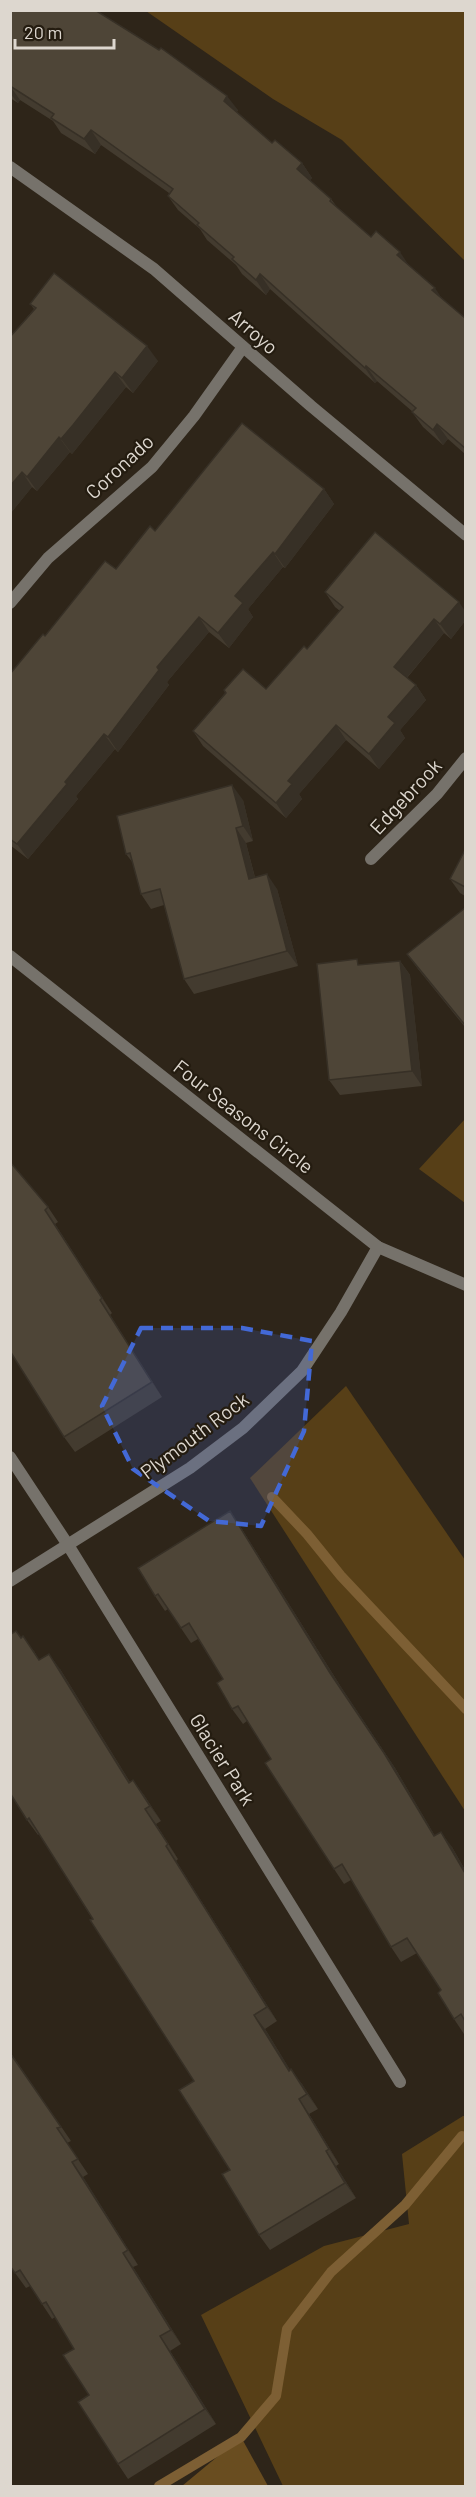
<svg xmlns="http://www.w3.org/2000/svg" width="476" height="2497" font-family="Barlow,sans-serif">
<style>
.green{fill:#573f17}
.forest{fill:#694d20}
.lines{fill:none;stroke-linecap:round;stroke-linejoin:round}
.stream{stroke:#7d5f34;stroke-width:10}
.minor{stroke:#76726b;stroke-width:12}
.wall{fill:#433b2f}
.shaded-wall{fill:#373026}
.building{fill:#4e4537;stroke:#373026;stroke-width:1.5}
.marked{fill:#4369d6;fill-opacity:0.2;stroke:#4369d6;stroke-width:4.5;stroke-dasharray:12 8;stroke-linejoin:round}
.labels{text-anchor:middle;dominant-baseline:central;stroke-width:4.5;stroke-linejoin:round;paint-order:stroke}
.street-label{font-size:20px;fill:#ddd7cf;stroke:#241c10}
</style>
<rect width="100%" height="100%" fill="#2e2519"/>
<!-- green -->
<g class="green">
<polygon points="146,11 465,11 465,261 342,140 273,99"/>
<polygon points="465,1119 465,1203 419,1169"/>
<polygon points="346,1386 465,1560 465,1811 250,1478"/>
<polygon points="463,2116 466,2116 465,2486 283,2486 201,2315 324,2246 409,2224 402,2154"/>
</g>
<!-- forest -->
<polygon class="forest" points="241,2437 268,2486 182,2486"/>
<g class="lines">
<!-- stream -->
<g class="stream">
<polyline points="272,1497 307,1534 341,1576 466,1709"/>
<polyline points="159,2486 241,2437 276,2396 287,2329 331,2272 405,2205 462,2136 466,2137"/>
</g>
<!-- minor -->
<g class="minor">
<polyline points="10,167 154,269 311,406 466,535"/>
<polyline points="10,603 48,558 152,467 194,416 243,347"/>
<polyline points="371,859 437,794 466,758"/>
<polyline points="10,956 378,1247 466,1285"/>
<polyline points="10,1457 68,1545 400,2082"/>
<polyline points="10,1581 190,1468 243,1428 302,1371 341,1312 378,1247"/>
</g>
</g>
<!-- wall -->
<g class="wall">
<polygon points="10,10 238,110 237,112 272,143 302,163 312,178 310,180 331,199 337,207 371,237 410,267 442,299 465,318 465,454 448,439 443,445 423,427 412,412 413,412 377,381 375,383 270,289 266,295 242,274 236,265 207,240 200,229 178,210 168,196 169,193 101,145 95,154 61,133 53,121 20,100 18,103 10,98"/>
<polygon points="30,304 158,361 133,393 126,387 72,454 70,452 37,491 32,487 10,514 10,337 34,309"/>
<polygon points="324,489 334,504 285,568 283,567 248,609 253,617 229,648 209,632 167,682 169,685 118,752 115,749 76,796 78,799 28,859 10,845 10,674 45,636 155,531"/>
<polygon points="325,592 465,611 465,621 451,639 444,633 407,678 416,685 426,700 400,730 405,738 379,769 346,740 299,794 302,799 286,818 203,746 193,731 225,693 224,690 266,689 307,649 340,611 335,607"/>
<polygon points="243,800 253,841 246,843 255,877 277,889 298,966 194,994 184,979 164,905 151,909 141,894 133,863 126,854"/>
<polygon points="465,850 465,896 460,893 450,879"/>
<polygon points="465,908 465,1027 418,969 407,954"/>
<polygon points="400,961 410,975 422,1086 340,1095 329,1080 361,965"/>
<polygon points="10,1162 48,1207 58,1222 55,1224 112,1313 110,1315 162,1397 75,1452 64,1437"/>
<polygon points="230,1511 240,1526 341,1687 395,1768 435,1836 452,1847 465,1870 465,2033 464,2034 454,2019 441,1990 417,1953 401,1962 391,1947 351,1880 344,1884 334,1869 271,1759 247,1721 243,1724 232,1709 223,1679 198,1639 191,1643 168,1609 165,1611 155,1596"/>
<polygon points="21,1638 34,1651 39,1660 60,1669 130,1782 144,1795 161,1821 156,1824 178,1859 176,1861 277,2021 265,2029 290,2070 302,2084 318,2109 309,2114 339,2164 336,2166 356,2198 270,2250 259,2235 230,2170 194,2081 39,1834 38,1835 27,1820"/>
<polygon points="10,2052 71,2141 67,2143 88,2174 83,2177 138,2265 133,2267 181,2344 170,2351 216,2424 128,2479 118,2464 89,2395 74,2349 55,2317 52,2319 30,2286 26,2288 10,2266"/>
</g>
<!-- shaded-wall -->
<g class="shaded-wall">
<polygon points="10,86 20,100 18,103 10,93"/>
<polygon points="227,96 238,110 234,115 224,101"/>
<polygon points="91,130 101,145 95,154 84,139"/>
<polygon points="302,163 312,178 307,184 297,169"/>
<polygon points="400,252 410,267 397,255"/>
<polygon points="260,274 270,289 266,295 256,280"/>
<polygon points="435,288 445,303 432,290"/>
<polygon points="147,346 158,361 133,393 122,378"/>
<polygon points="366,366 377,381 375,383 365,368"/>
<polygon points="115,372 126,387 72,454 61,439"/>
<polygon points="437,424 448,439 443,445 433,430"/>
<polygon points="59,437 70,452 37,491 27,477"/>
<polygon points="22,472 32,487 10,514 10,486"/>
<polygon points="324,489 334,504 285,568 275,554"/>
<polygon points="273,552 283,567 248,609 253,617 229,648 218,633 235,596"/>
<polygon points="459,602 465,611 465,621 451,639 440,624"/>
<polygon points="199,617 209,632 167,682 169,685 118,752 108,737 157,667"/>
<polygon points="434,619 444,633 404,681 394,667"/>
<polygon points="416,685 426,700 400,730 405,738 379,769 369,754 388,717"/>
<polygon points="336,725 346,740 299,794 302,799 286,818 276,803 288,781"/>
<polygon points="104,734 115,749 76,796 78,799 28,859 17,844 65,782"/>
<polygon points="232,785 243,800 253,841 243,826"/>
<polygon points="236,828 246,843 259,894 249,879"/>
<polygon points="267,874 277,889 298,966 287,951"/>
<polygon points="400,961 410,975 422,1086 412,1071"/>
<polygon points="45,1210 55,1224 112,1313 102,1298"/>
<polygon points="100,1300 110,1315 162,1397 152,1382"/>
<polygon points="230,1511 240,1526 341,1687 395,1768 444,1851 434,1836 330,1673"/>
<polygon points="49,1654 60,1669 139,1797 129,1783"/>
<polygon points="133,1780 144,1795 161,1821 150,1806"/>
<polygon points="145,1809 156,1824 178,1859 168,1844"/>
<polygon points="441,1832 452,1847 465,1870 465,1873"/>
<polygon points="166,1846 176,1861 277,2021 267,2007"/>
<polygon points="254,2015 265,2029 300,2086 289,2071"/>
<polygon points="291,2069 302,2084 318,2109 307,2094"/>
<polygon points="299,2099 309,2114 339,2164 329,2149"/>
<polygon points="326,2151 336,2166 356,2198 345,2183"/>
<polygon points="72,2162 83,2177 138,2265 128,2250"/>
<polygon points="123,2253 133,2267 181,2344 171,2330"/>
<polygon points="160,2336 170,2351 216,2424 205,2409"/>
</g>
<!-- building -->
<g class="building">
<polygon points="10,10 95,10 159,50 161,48 227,96 224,101 272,143 275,140 302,163 297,169 331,199 330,201 371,237 376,231 400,252 397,255 435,288 432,290 465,318 465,448 437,424 433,430 412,412 416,408 366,366 365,368 260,274 256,280 232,259 234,257 197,225 199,223 168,196 173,189 91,130 84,139 51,118 54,114 10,86"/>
<polygon points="54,273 147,346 122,378 115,372 73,425 61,439 59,437 27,477 22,472 10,486 10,337 36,308 30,304"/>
<polygon points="242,423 324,489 275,554 273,552 235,596 243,603 218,633 199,617 157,667 159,670 108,737 104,734 65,782 67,784 17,844 10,839 10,674 43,634 45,636 105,561 116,569 150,526 155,531"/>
<polygon points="375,532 459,602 440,624 434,619 394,667 416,685 388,717 395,723 369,754 336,725 288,781 292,784 276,803 193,731 226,693 224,690 243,669 266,689 304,646 307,649 343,607 325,592"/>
<polygon points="232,785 243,826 236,828 249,879 267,874 287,951 184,979 160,889 141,894 130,853 126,854 117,816"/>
<polygon points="465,850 465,887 450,879"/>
<polygon points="465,908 465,1025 407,954"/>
<polygon points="357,959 358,965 400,961 412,1071 329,1080 317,964"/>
<polygon points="10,1162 48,1207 45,1210 102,1298 100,1300 152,1382 64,1437 10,1351"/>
<polygon points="230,1511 330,1673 384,1753 434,1836 441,1832 465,1873 465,2021 461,2014 454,2019 438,1993 441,1990 407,1938 391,1947 342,1864 334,1869 265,1763 271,1759 238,1706 232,1709 217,1683 223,1679 189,1623 181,1628 158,1594 155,1596 138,1568"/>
<polygon points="16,1631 21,1638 23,1636 39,1660 49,1654 129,1783 133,1780 150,1806 145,1809 168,1844 166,1846 267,2007 254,2015 289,2071 291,2069 307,2094 299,2099 329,2149 326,2151 345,2183 259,2235 222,2174 230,2170 179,2090 194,2081 90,1920 93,1919 29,1818 27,1820 10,1793 10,1635"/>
<polygon points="10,2053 61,2127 57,2128 78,2159 72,2162 128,2250 123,2253 171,2330 160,2336 205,2409 118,2464 78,2402 89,2395 63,2355 74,2349 46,2302 42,2304 20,2270 15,2273 10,2266"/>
</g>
<!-- marked area -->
<path class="marked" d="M141,1328H242L312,1341L304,1431L261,1526L209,1521L133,1469L102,1406Z"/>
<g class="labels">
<!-- street labels -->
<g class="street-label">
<text transform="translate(254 331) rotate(41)">Arroyo</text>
<text transform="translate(119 466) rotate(-43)">Coronado</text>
<text transform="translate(405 796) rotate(-47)">Edgebrook</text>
<text transform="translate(244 1116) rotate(38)">Four Seasons Circle</text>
<text transform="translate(194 1435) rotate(-37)">Plymouth Rock</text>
<text transform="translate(223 1759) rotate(58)">Glacier Park</text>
</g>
</g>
<!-- border -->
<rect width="476" height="2497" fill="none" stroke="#ddd7cf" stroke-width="24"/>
<!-- scale -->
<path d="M15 39v9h99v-9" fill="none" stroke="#ddd7cf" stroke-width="3"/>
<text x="24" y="39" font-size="18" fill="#ddd7cf" stroke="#241c10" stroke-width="4.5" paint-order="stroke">20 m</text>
</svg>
